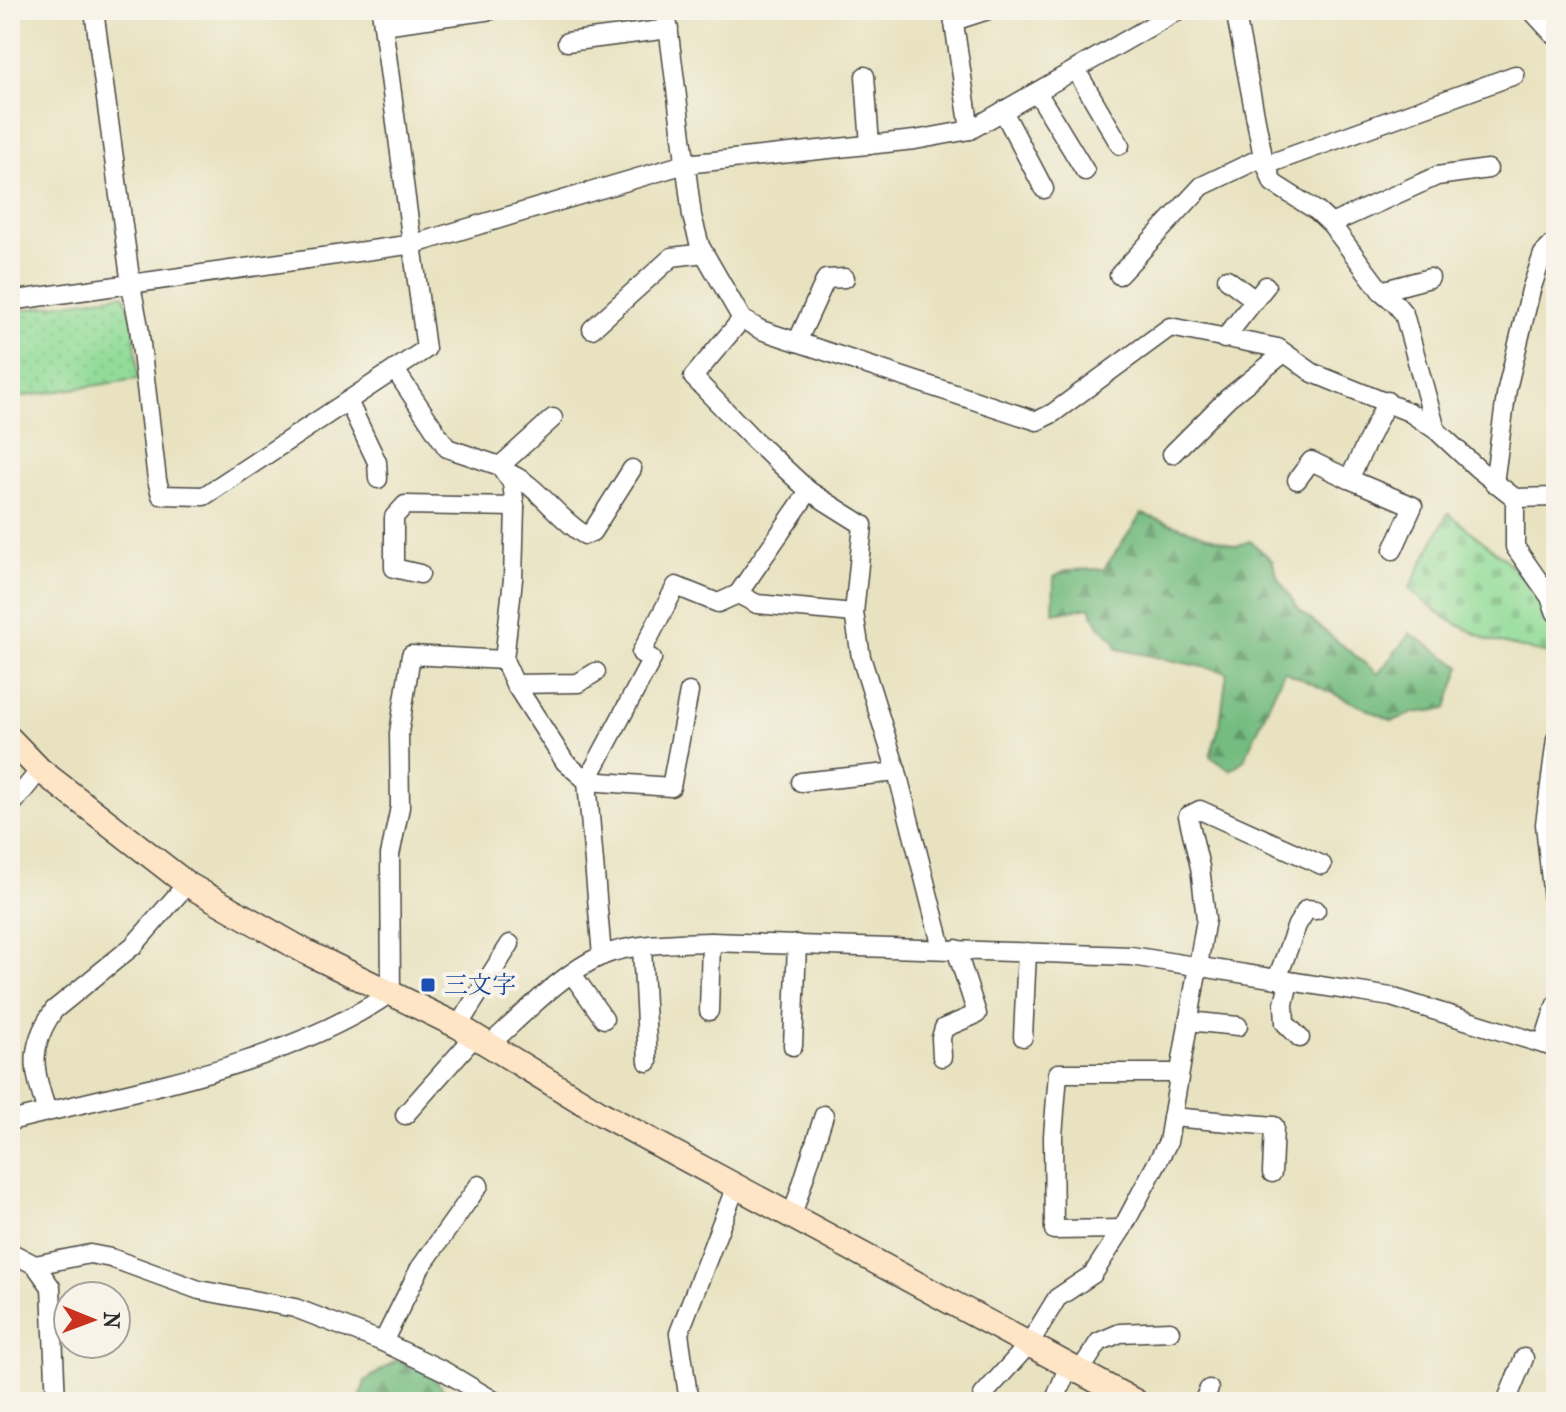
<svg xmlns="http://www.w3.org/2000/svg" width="1566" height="1412" font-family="'IM FELL French Canon','Noto Serif JP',serif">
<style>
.grass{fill:url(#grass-dots);stroke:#5e8462;stroke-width:2}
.forest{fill:url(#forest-firs);stroke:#507456;stroke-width:2}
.cemetery{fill:url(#cemetery-stones);stroke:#5e8462;stroke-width:2}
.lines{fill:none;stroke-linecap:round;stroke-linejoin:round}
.street-casing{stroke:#474641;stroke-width:21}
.secondary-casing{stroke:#474641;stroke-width:27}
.street{stroke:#fff;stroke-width:18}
.secondary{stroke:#fde5c5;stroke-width:24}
.transit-dot{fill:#1a4fb4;stroke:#f7f3e8;stroke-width:3}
.labels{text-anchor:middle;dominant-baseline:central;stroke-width:8;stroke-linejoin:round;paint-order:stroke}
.transit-label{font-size:24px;fill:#164399;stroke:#f7f3e8;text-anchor:start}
</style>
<defs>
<pattern id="grass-dots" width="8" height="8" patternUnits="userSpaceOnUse" patternTransform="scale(2)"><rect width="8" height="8" fill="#92dc98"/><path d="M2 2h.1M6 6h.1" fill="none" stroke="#7ebd83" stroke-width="1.8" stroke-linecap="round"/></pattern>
<pattern id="forest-firs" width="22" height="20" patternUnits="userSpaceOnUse" patternTransform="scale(2)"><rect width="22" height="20" fill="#75bc80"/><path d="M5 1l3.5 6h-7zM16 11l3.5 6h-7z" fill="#609969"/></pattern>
<pattern id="cemetery-stones" width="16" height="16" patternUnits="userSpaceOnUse" patternTransform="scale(2)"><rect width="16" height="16" fill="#92dc98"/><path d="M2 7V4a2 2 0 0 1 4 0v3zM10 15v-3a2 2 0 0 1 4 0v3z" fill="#7ebd83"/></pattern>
</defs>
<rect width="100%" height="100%" fill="#f7f3e8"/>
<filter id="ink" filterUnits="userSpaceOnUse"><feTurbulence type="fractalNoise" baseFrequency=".0125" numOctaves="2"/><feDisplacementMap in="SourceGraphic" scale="16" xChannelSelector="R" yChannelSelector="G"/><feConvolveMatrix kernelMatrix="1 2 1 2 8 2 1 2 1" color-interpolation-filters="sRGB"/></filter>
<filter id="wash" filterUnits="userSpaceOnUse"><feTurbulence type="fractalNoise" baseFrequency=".006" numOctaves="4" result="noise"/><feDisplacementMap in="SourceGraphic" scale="32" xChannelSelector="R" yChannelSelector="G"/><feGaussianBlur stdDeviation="1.8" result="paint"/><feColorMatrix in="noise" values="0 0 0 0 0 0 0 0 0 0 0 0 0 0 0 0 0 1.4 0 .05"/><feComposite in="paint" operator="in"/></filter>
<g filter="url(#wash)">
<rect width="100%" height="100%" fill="#e8e2c0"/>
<!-- grass -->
<polygon class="grass" points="124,294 134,325 138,379 11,398 10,312"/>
<!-- forest -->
<g class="forest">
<polygon points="1142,514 1236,546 1250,541 1272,560 1278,578 1300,611 1378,674 1410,633 1461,667 1446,709 1414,713 1393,721 1284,671 1244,760 1230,770 1210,756 1220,724 1227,672 1117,649 1114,639 1099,626 1090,607 1053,613 1054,577 1067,570 1104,569"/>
<polygon points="397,1360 433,1376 453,1402 359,1402 365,1381"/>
</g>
<!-- cemetery -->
<polygon class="cemetery" points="1448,513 1506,560 1546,604 1552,655 1488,640 1445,618 1409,589"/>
</g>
<g filter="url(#ink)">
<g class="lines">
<defs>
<g id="street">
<polyline points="94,10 131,285 139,327 157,480 161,495 204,496 426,349 381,10"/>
<polyline points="666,10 692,216 700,246 742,319 761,330 1037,421 1053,413 1170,327 1278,348 1313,373 1409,412 1436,430 1478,469 1515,498 1556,497"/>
<polyline points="952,10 970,130"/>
<polyline points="1531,10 1553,34"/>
<polyline points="954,21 988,10"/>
<polyline points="383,25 492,10"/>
<polyline points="567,42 669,29"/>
<polyline points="1076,70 1120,145"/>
<polyline points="865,76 870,145"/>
<polyline points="1037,92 1085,171"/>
<polyline points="1003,111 1044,189"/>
<polyline points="1263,157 1273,183 1317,211 1331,224 1381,291 1395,303 1404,314 1436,430"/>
<polyline points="1266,165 1515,75"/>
<polyline points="1331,224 1437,176 1488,169"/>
<polyline points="1119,275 1202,186 1263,157 1235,10"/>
<polyline points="1227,279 1255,300"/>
<polyline points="1381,291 1430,278"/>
<polyline points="10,301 414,244 685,164 915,140 970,130 1179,10"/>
<polyline points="742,319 693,377 754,440 809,491 863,525 854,613 861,657 897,772 942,948"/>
<polyline points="592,329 672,257 704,253"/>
<polyline points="1224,339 1266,286"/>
<polyline points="797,342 826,279 845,278"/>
<polyline points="395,370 447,448 500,466 512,483 515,507 513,579 504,660 515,684 565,762 587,781 602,956"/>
<polyline points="348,401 377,462 378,479"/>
<polyline points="1172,454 1228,398 1284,353"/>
<polyline points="500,466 553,418"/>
<path d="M506,472C537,483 556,518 585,535L592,532L632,469"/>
<polyline points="1349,479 1413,506 1393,550"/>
<polyline points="1297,480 1311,461 1349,479 1387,401"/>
<polyline points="1494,483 1507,389 1531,290 1543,254 1556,241"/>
<polyline points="1515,498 1515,547 1550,597 1556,613"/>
<polyline points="420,574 394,568 394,517 405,505 515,507"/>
<polyline points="738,594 809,491"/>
<polyline points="515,684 578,683 596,672"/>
<polyline points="689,692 671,787 587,781 652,659 641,653 676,586 718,603 738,594 757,604 854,613"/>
<polyline points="1556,739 1545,824 1556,928"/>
<polyline points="801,782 897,772"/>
<polyline points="10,807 40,770"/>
<polyline points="642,947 648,1062"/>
<polyline points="572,974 604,1019"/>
<polyline points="1277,979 1297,925 1307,909 1316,910"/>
<polyline points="1289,981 1284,1004 1285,1023 1300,1038"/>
<polyline points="709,1011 711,942"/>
<polyline points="1188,1021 1238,1026"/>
<polyline points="458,1026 510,944"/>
<polyline points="1023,1037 1027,952"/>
<path d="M490,1044C522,1016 562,973 601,956C632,943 678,943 711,942L1131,956L1391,997L1556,1048"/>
<polyline points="1543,1044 1556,1004"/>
<polyline points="793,1046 797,944"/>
<polyline points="942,1057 941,1038 944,1028 977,1014 956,949"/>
<path d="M47,1111C33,1071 28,1047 54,1010L134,945L187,884"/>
<polyline points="405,1115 475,1036"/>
<polyline points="1172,1117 1274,1126 1272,1173"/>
<path d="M10,1121C139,1088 278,1068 391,993L390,855L400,807L399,733L411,655L504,660"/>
<polyline points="792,1216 824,1115"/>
<polyline points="1122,1229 1054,1230 1053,1136 1058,1073 1179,1073"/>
<polyline points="10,1252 35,1265 51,1287 56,1402"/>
<polyline points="35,1265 90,1254 111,1258 199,1290 295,1308 383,1342 444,1371 496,1402"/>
<polyline points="383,1342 420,1268 479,1185"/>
<polyline points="1080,1371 1099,1342 1120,1333 1170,1331"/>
<polyline points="983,1395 1029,1344 1057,1298 1093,1274 1122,1229 1168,1142 1206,919 1200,867 1188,816 1200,810 1322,865"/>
<polyline points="689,1402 679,1333 736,1186"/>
<polyline points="1054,1402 1069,1365"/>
<polyline points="1203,1402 1209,1389"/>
<polyline points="1506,1402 1524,1358"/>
</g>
<polyline id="secondary" points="10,739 40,770 187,884 306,952 458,1026 602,1114 1136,1402"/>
</defs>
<!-- street casing -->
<use href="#street" class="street-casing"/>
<!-- secondary casing -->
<use href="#secondary" class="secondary-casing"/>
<!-- street -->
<use href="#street" class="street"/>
<!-- secondary -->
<use href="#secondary" class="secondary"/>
</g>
</g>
<!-- markers -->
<rect class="transit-dot" x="420" y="977" width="16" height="16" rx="4"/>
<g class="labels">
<!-- transit labels -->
<g class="transit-label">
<text x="444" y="985">三文字</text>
</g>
</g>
<!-- margin -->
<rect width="1566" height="1412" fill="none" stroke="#f7f3e8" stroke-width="40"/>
<!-- north arrow -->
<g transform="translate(92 1320) rotate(91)"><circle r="38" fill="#f7f3e8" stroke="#a5a39c" stroke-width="2"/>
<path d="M0-6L14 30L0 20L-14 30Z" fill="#c8321e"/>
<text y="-12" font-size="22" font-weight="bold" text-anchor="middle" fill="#2b2b2b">N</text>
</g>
</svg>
